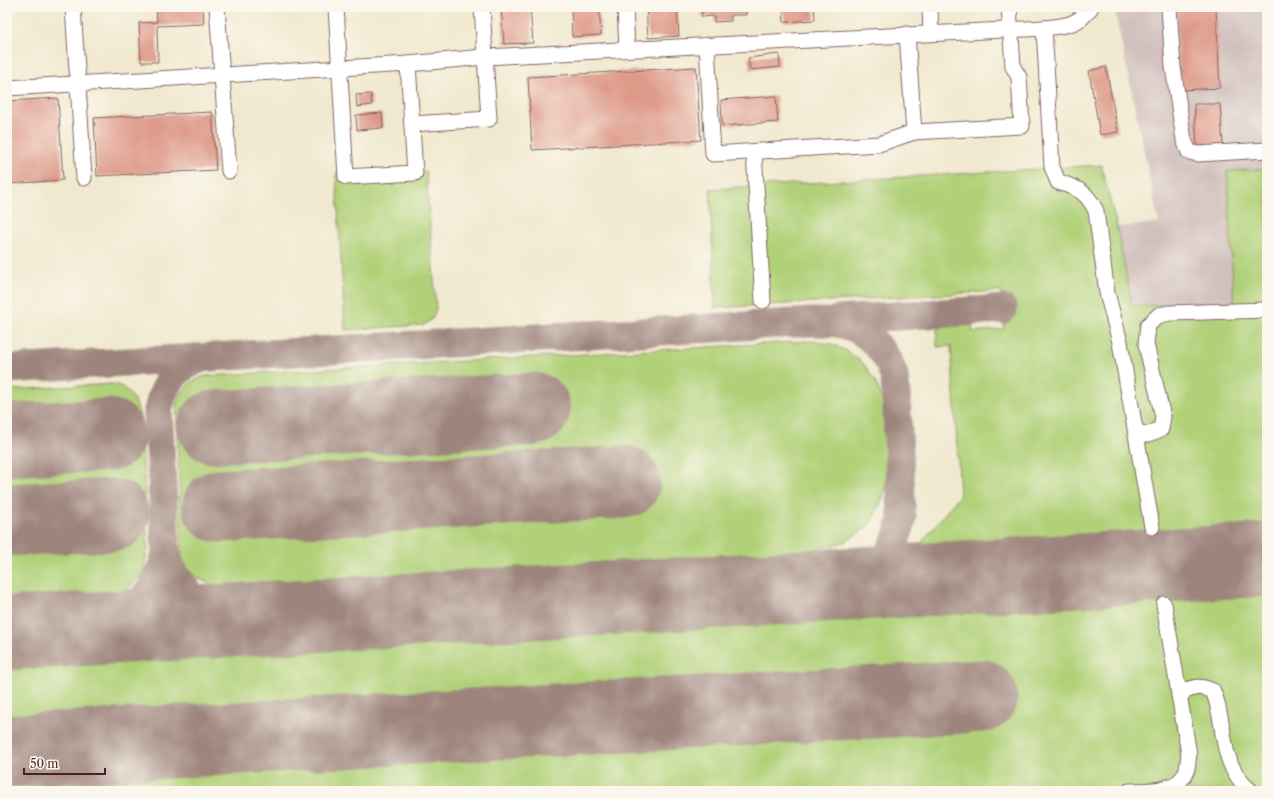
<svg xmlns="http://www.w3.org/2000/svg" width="1274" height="798" font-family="'Libre Caslon Text',serif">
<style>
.industrial{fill:#d1c0bd}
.green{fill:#b1d179;stroke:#7e7852}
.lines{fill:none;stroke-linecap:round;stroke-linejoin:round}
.taxiway{stroke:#9d847d;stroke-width:29}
.runway{stroke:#9d847d;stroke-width:73}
.building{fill:#de9a89}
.minor-casing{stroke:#846664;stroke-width:17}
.minor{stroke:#fff;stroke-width:15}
</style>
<rect width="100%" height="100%" fill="#fbf7ec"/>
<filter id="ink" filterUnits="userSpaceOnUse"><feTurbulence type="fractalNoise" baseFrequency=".025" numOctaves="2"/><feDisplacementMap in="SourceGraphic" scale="8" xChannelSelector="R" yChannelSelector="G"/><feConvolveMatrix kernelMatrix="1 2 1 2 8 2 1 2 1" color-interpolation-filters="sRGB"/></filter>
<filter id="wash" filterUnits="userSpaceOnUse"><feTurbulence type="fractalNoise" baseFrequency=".012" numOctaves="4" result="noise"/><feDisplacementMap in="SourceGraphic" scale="16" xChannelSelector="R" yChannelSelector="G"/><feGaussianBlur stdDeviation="0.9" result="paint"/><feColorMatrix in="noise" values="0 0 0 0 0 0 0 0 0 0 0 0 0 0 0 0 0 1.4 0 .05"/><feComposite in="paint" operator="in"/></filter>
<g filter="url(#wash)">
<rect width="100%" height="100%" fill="#f0e9cf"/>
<!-- industrial -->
<polygon class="industrial" points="1114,7 1267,7 1267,302 1132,306 1117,227 1159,223"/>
<!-- green -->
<g class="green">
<polygon points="1101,165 1117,227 1132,306 1234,303 1227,171 1267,169 1267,523 920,544 960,495 951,346 937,347 937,328 972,325 973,332 1004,329 1001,291 715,308 710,189"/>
<polygon points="426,171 436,309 432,319 424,325 345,330 336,173"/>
<path d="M812,341L831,344L847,351L863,363L875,381L883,401L887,471L886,486L883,497L873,519L866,528L844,542L812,550L214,585C197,580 189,574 182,557L176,404C183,389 189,381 205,376Z"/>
<path d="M112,384C130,385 138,405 141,421L148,550L142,574L130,587L124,591L7,597V390Z"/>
<polygon points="1267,596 1267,791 7,791 7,670"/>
</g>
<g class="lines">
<!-- taxiway -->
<g class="taxiway">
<polyline points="837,320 1003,309"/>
<path d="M202,358C176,368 164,383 158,410L166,553C174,582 199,608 227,620"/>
<path d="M7,369L812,322C820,322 829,322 837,323C862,326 886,349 893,373C895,378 895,385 896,391L902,519C896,547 884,564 863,583"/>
<path d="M94,628C131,615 158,593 166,553"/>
</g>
<!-- runway -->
<g class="runway">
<polyline points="214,427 534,409"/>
<polyline points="7,440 109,435"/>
<polyline points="219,506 624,482"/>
<polyline points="7,520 113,515"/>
<polyline points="7,633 1267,559"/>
<polyline points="7,751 981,696"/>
</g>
</g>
<g id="blocks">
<!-- building -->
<g class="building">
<polygon points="156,7 203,7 204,24 157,26 158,62 141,62 139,23 157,22"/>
<polygon points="501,7 530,7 533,43 504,44"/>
<polygon points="571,7 599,7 601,35 572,37"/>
<polygon points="646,7 677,7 679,36 648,38"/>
<polygon points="701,7 746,7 746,15 731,15 731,21 714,22 714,16 702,17"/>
<polygon points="783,7 814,7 815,20 784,22"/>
<polygon points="1176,7 1216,7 1220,88 1181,90"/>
<polygon points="779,54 780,67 750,70 748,58"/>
<polygon points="696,67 701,140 532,150 528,77"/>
<polygon points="1106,67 1118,132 1100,135 1089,71"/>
<polygon points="371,94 372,105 357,107 356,95"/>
<polygon points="776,96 778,122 722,126 721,100"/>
<polygon points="58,98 63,180 7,184 7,101"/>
<polygon points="1194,104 1220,104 1223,145 1197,146"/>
<polygon points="212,112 216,170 97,176 94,118"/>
<polygon points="382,113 383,128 357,130 356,115"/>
</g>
</g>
</g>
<g filter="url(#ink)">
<use href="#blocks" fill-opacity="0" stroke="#846664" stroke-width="1"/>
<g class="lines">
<defs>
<g id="minor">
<polyline points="73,7 84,178"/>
<polyline points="217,7 229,171"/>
<polyline points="336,7 346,177 415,173 408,64"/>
<polyline points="625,7 627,49"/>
<polyline points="930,7 931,33"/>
<path d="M1091,7C1080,25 1064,26 1044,28L1052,167L1058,182C1078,188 1087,192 1096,211L1107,293L1120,342L1152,527"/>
<polyline points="1169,7 1173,67 1184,140 1189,152 1198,154 1267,150"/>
<polyline points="907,34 914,132"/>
<polyline points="707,45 713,154 879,144 914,132 1022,126 1019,77 1013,67 1009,7"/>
<polyline points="7,88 408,64 484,57 1044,28"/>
<polyline points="412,124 489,119 482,7"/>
<polyline points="754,152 763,301"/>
<polyline points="1136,431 1147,435 1161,429 1163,417 1146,344 1148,325 1159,315 1170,313 1267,310"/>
<path d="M1179,696C1191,686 1199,685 1213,691C1225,718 1220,753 1238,777C1241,782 1246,787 1251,791"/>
<path d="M1129,791C1147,790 1177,793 1186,772C1188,767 1188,759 1189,754L1164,604"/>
</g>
</defs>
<!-- minor casing -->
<use href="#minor" class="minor-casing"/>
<!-- minor -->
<use href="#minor" class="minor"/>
</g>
</g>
<!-- margin -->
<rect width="1274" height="798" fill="none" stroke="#fbf7ec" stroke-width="24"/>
<!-- scale -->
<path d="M24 768v6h81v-6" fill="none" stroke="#4a1f2b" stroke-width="2"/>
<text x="30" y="768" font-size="12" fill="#4a1f2b" stroke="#fbf7ec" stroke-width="3" paint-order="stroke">50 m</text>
</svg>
